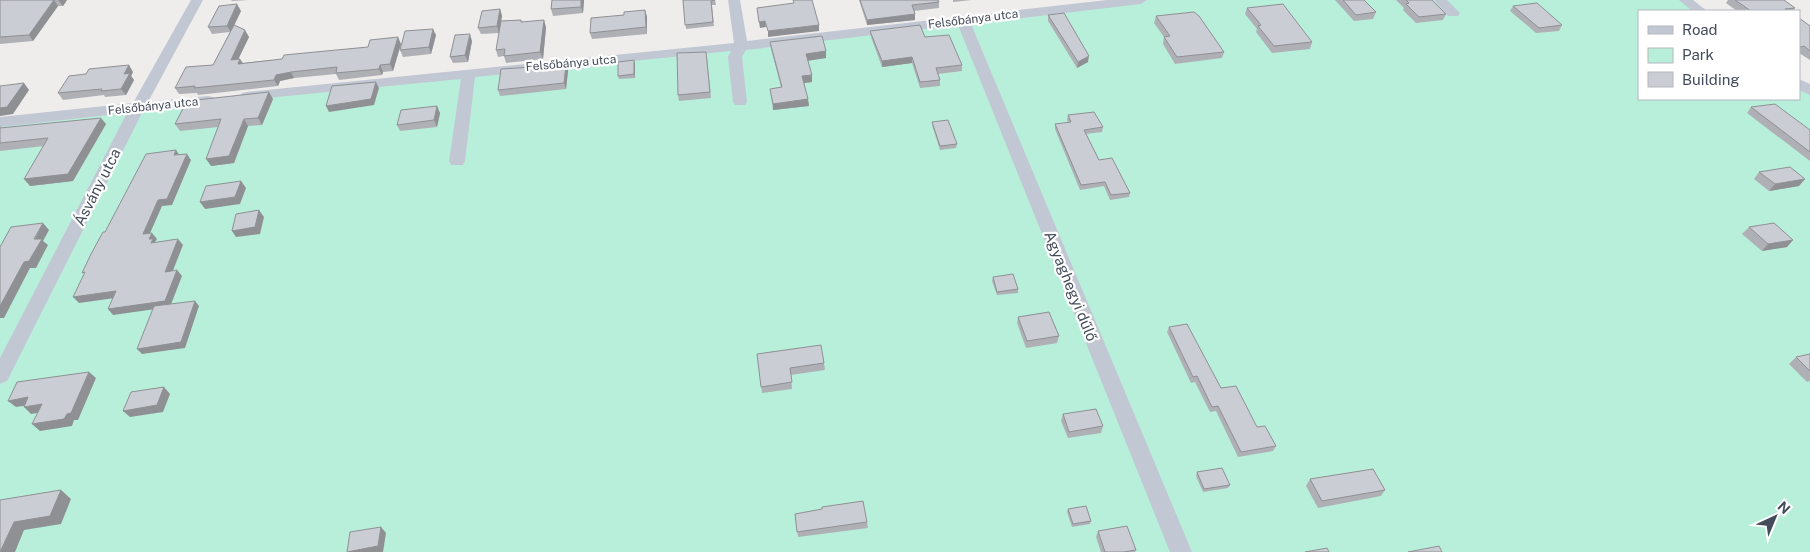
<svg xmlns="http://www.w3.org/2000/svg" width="1810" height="552" font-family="'Public Sans',sans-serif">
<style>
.green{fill:#b8efda}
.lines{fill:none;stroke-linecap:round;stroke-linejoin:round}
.street{fill:#c2c7d4;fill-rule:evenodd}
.wall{fill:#afb0b6}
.shaded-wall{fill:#8e9094}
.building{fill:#cbcdd4;stroke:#8e9094}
.labels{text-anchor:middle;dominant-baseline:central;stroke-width:4.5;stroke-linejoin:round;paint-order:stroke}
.far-street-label{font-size:12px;fill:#444b5a;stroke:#fff}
.street-label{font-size:15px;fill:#444b5a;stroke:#fff}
</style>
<rect width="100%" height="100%" fill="#efedec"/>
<!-- green -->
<polygon class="green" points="1141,0 1685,0 1700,11 1639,11 1639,99 1799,99 1799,83 1810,91 1810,552 0,552 0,122"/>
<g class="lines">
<!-- street -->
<g class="street">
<polygon points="191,0 203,0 148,102 208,96 213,97 215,100 213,103 208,104 143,111 7,381 0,384 0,358 127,113 0,127 0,117 133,103"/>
<polygon points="728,0 740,0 747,41 1107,0 1147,0 1141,4 971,24 1192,552 1170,552 958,25 746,50 742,57 747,102 745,105 735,105 733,102 728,57 731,51 475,77 465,161 463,165 451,165 449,161 461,79 247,100 242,99 240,96 242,93 247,92 734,43"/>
<polygon points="1434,0 1447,0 1460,13 1458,16 1448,16"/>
<polygon points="1679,0 1693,0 1707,11 1692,11"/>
<polygon points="1799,79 1810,84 1810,95 1799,90"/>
</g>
</g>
<!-- wall -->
<g class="wall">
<polygon points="0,0 67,0 63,6 58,6 33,41 0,44"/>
<polygon points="231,0 249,0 232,1"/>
<polygon points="552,0 584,0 583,13 553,16 551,9"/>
<polygon points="683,0 715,0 716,5 712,5 714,26 686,29"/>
<polygon points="859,0 938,0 939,2 939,8 914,11 915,14 915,20 867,25"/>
<polygon points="953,0 972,0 953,2"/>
<polygon points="1335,0 1364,0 1376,12 1373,19 1354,21"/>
<polygon points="1396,0 1432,0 1446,14 1443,20 1416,23 1403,10 1404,8"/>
<polygon points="1728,0 1784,0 1795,8 1792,11 1737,11 1726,3"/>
<polygon points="1513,6 1562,25 1559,31 1536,33 1510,11"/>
<polygon points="1247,8 1312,42 1310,49 1272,53 1256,32 1257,29 1245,14"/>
<polygon points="500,9 502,16 501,21 521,20 522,22 546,27 543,59 506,63 504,56 498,57 496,50 499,33 481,34 478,28"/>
<polygon points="645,10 647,17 647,34 592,39 590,33"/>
<polygon points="241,11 234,25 249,37 238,59 243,63 282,59 401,44 393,71 383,72 382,75 339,80 336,74 294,78 280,81 278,86 198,95 197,93 179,94 175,88 213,65 230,32 212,34 208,27"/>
<polygon points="1048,15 1088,62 1077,68 1048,21"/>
<polygon points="1156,16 1224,52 1222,58 1175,64 1163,44 1164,37 1154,23"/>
<polygon points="1799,18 1810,26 1810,60 1799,53"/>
<polygon points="870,31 962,65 962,71 938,74 940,80 940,86 920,88 912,63 882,67 871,37"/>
<polygon points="436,35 431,54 403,57 400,50"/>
<polygon points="472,41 468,62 453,63 450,57"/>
<polygon points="770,42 826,51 826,58 808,60 812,82 804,83 809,106 773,110 770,89 781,87 771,49"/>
<polygon points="707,57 711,98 679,101 678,95"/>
<polygon points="635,64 635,78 619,79 618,76"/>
<polygon points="566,65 568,71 566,89 500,96 498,90"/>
<polygon points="133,72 131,76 134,80 126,95 105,97 104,95 63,100 58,93"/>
<polygon points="273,99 262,125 248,126 234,163 211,166 218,127 180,131 175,124"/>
<polygon points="1751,107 1810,130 1810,161 1747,113"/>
<polygon points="440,113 437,127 400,131 397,125"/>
<polygon points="1068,115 1103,127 1102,132 1086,134 1099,160 1130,193 1129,197 1110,200 1104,186 1080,190 1055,129 1055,124 1069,123 1067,120"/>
<polygon points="932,122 957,144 956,148 940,150 932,125"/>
<polygon points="106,124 73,181 30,186 44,146 0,151 0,126 2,128"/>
<polygon points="1759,172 1799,186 1769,191 1754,179"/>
<polygon points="1749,227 1793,240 1787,247 1762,251 1742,234"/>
<polygon points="993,277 1018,289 1018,293 997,295 992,281"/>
<polygon points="1018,317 1059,336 1057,343 1026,348 1017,323"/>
<polygon points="1169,327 1221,388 1257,427 1276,446 1273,451 1238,457 1216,411 1210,412 1195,382 1191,383 1167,332"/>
<polygon points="757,354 824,363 825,370 791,375 792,389 762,393"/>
<polygon points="1810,354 1810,381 1807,382 1789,364 1796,357"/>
<polygon points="1063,414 1103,426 1101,433 1068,438 1061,421"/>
<polygon points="1197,472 1230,485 1228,488 1203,492 1196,476"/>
<polygon points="1310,479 1385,490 1381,496 1318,508 1306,486"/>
<polygon points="1068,509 1091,521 1090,524 1072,527 1067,512"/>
<polygon points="795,514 867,522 868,528 798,537"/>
<polygon points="1098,531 1136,550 1135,552 1101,552 1096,537"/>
</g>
<!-- shaded-wall -->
<g class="shaded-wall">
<polygon points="54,0 58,6 33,41 29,35"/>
<polygon points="58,0 67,0 63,6"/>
<polygon points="581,0 584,0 583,13 581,7"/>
<polygon points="237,4 241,11 231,32 227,26"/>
<polygon points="500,9 502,16 499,33 497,26"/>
<polygon points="645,10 647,17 647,34 646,27"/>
<polygon points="915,14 915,20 867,25 867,20"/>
<polygon points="544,20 546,27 543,59 540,52"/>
<polygon points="765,21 766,27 760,28 759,22"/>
<polygon points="819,25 819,31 768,37 768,31"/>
<polygon points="433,29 436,35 431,54 429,47"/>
<polygon points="245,30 249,37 235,66 231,60"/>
<polygon points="470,34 472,41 468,62 465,55"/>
<polygon points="398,37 401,44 393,71 390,64"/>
<polygon points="826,51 826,58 807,61 806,54"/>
<polygon points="1089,56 1088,62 1077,68 1078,62"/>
<polygon points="912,57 912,63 882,67 882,61"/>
<polygon points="240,59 244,65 238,64"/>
<polygon points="634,60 635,64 635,78 634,74"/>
<polygon points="129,65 133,72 131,76 134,80 126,95 121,89 124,74"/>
<polygon points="380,65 383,72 382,75 379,69"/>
<polygon points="566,65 568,71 566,89 564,83"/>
<polygon points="291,72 294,78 280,81 278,86 274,80 276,75"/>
<polygon points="812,75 812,82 803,83 802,76"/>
<polygon points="376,82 379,88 374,105 329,112 326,106"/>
<polygon points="24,83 29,90 13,114 0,116 0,108"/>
<polygon points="269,92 273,99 262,125 258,118"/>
<polygon points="808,99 809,106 773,110 773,104"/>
<polygon points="437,106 440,113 437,127 434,120"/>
<polygon points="101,118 106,124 73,181 30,186 24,179"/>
<polygon points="244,119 248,126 234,163 211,166 206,159"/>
<polygon points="176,150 180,156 174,155"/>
<polygon points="187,154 191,160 172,205 162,206 147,240 143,234 158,200"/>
<polygon points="1805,179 1799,186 1769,191 1775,184"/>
<polygon points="241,181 246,188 240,204 205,209 200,202"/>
<polygon points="259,210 264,217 260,234 236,237 232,231"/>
<polygon points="43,223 49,230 43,241 48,245 36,268 30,268 4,318 0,318 0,306"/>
<polygon points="152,233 157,239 155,242 156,249 149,239"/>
<polygon points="178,239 183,245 170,278 165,272"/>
<polygon points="1793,240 1787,247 1762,251 1768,244"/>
<polygon points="177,270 182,276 170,307 113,315 108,309"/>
<polygon points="116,291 122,297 79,303 73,297"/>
<polygon points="195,301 199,306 185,348 142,354 137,349"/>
<polygon points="89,372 96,378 78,420 74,420 72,426 40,431 32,424"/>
<polygon points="164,387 170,394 163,412 130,417 123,411"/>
<polygon points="28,397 36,404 16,407 8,401"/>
<polygon points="42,404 49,411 31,414 24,407"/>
<polygon points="61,490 71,499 61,524 24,530 15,552 0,552 14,522"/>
<polygon points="381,527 386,533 383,552 347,552"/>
</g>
<!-- building -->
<g class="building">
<polygon points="0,0 55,0 54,0 29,35 0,37"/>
<polygon points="552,0 581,0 581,7 551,9"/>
<polygon points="683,0 715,0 711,1 713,22 685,25"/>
<polygon points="793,0 812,0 819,25 768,31 765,21 759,22 757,8 794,3"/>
<polygon points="860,0 938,0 939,2 912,5 915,14 867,20"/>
<polygon points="1343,0 1364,0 1376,12 1356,15"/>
<polygon points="1406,0 1432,0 1446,14 1419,17 1406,4 1409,3"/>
<polygon points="1735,0 1784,0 1795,8 1785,9 1788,11 1751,11"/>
<polygon points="1537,3 1562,25 1539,28 1513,6"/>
<polygon points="237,4 227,26 208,27 219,6"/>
<polygon points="1283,4 1312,42 1274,46 1258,26 1261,25 1247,8"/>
<polygon points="500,9 497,26 478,28 482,11"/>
<polygon points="645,10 646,27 590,33 591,18 624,15 624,12"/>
<polygon points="1194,12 1199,16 1224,52 1177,57 1164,37 1170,36 1156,16"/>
<polygon points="1064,13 1089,56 1078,62 1048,15"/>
<polygon points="1799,18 1810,26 1810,51 1804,46 1801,47 1799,45"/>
<polygon points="521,20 521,22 544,20 540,52 504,56 505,49 496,50 501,21"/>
<polygon points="234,25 245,30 231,60 240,59 238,64 282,59 284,55 368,47 370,40 398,37 390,64 380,65 379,69 336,73 337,67 291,72 276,75 274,80 194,88 195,86 175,88 186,67 213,65"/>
<polygon points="920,25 925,37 949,35 962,65 936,68 940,80 920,82 912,57 882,61 870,31"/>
<polygon points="433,29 429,47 400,50 405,31"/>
<polygon points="470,34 465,55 450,57 455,35"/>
<polygon points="822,36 826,51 806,54 812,75 802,76 808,99 773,104 770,89 782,87 770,42"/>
<polygon points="706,52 710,92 678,95 677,53"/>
<polygon points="634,60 634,74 618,76 618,62"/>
<polygon points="129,65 124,74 130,73 121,89 101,91 102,89 58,93 69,76 86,74 89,69"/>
<polygon points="566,65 564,83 498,90 501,69"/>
<polygon points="376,82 371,99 326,106 332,86"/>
<polygon points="24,83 7,107 0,108 0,86"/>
<polygon points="269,92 258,118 244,119 229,156 206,159 221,119 175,124 187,101"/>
<polygon points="1775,104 1810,130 1810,152 1751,107"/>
<polygon points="437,106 434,120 397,125 401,110"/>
<polygon points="1094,112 1103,127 1084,130 1099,160 1112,158 1130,193 1111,195 1105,182 1081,185 1055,124 1071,122 1068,115"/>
<polygon points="101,118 68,174 24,179 48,138 0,143 0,128"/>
<polygon points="948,120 957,144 940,146 932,122"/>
<polygon points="176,150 174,155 187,154 167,199 158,200 143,234 152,233 149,239 153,239 151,243 178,239 165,272 177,270 165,301 108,309 116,291 73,297 85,272 82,273 91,254 103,232 105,232 146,154"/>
<polygon points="1790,167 1805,179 1775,184 1759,172"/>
<polygon points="241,181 235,197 200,202 206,186"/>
<polygon points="259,210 255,227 232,231 236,214"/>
<polygon points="43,223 34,239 42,239 29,261 24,262 0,306 0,247 11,227"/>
<polygon points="1774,223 1793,240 1768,244 1749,227"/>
<polygon points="1013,274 1018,289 997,292 993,277"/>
<polygon points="195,301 181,342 137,349 154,306"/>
<polygon points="1049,312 1059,336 1027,341 1018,317"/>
<polygon points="1187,324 1221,388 1236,386 1257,427 1265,426 1276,446 1241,452 1218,406 1212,407 1197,376 1193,377 1169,327"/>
<polygon points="821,345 824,363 790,368 792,382 761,387 757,354"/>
<polygon points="1810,354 1810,371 1796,357"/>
<polygon points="89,372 71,413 67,414 64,419 32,424 42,404 24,407 28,397 8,401 17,382"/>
<polygon points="164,387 157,405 123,411 131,392"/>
<polygon points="1096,409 1103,426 1069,432 1063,414"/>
<polygon points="1222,468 1230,485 1204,489 1197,472"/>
<polygon points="1373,469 1385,490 1322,501 1310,479"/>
<polygon points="61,490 50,516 14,522 0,552 0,500"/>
<polygon points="863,501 867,522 797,532 795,514 822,509 822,507"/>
<polygon points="1086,506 1091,521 1073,524 1068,509"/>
<polygon points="1127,526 1136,550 1123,552 1105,552 1098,531"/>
<polygon points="381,527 378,546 347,552 350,532"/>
<polygon points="1439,546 1442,552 1408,552"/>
<polygon points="1327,548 1329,552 1305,552"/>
</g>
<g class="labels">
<!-- far-street labels -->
<g class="far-street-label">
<text transform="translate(973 19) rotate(-7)">Felsőbánya utca</text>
<text transform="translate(571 63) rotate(-5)">Felsőbánya utca</text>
<text transform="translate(153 106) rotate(-6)">Felsőbánya utca</text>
</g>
<!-- street labels -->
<g class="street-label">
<text transform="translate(97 187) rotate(-63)">Ásvány utca</text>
<text transform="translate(1071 286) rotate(68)">Agyaghegyi dűlő</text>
</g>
</g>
<!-- legend -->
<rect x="1638" y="10" width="162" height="90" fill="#ffffff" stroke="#b4b7bd"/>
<rect x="1648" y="26" width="25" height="8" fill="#c2c7d4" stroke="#b4b7bd"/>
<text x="1682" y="35" font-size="15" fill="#444b5a">Road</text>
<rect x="1648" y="48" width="25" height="15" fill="#b8efda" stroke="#b4b7bd"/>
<text x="1682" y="60" font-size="15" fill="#444b5a">Park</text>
<rect x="1648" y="72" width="25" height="15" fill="#cbcdd4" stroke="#b4b7bd"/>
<text x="1682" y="85" font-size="15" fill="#444b5a">Building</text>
<!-- north arrow -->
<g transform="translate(1775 517) rotate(44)" stroke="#ffffff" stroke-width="4" paint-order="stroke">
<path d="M0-4L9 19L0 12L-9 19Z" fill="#444b5a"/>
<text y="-8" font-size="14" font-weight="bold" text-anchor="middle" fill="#444b5a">N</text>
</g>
</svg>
